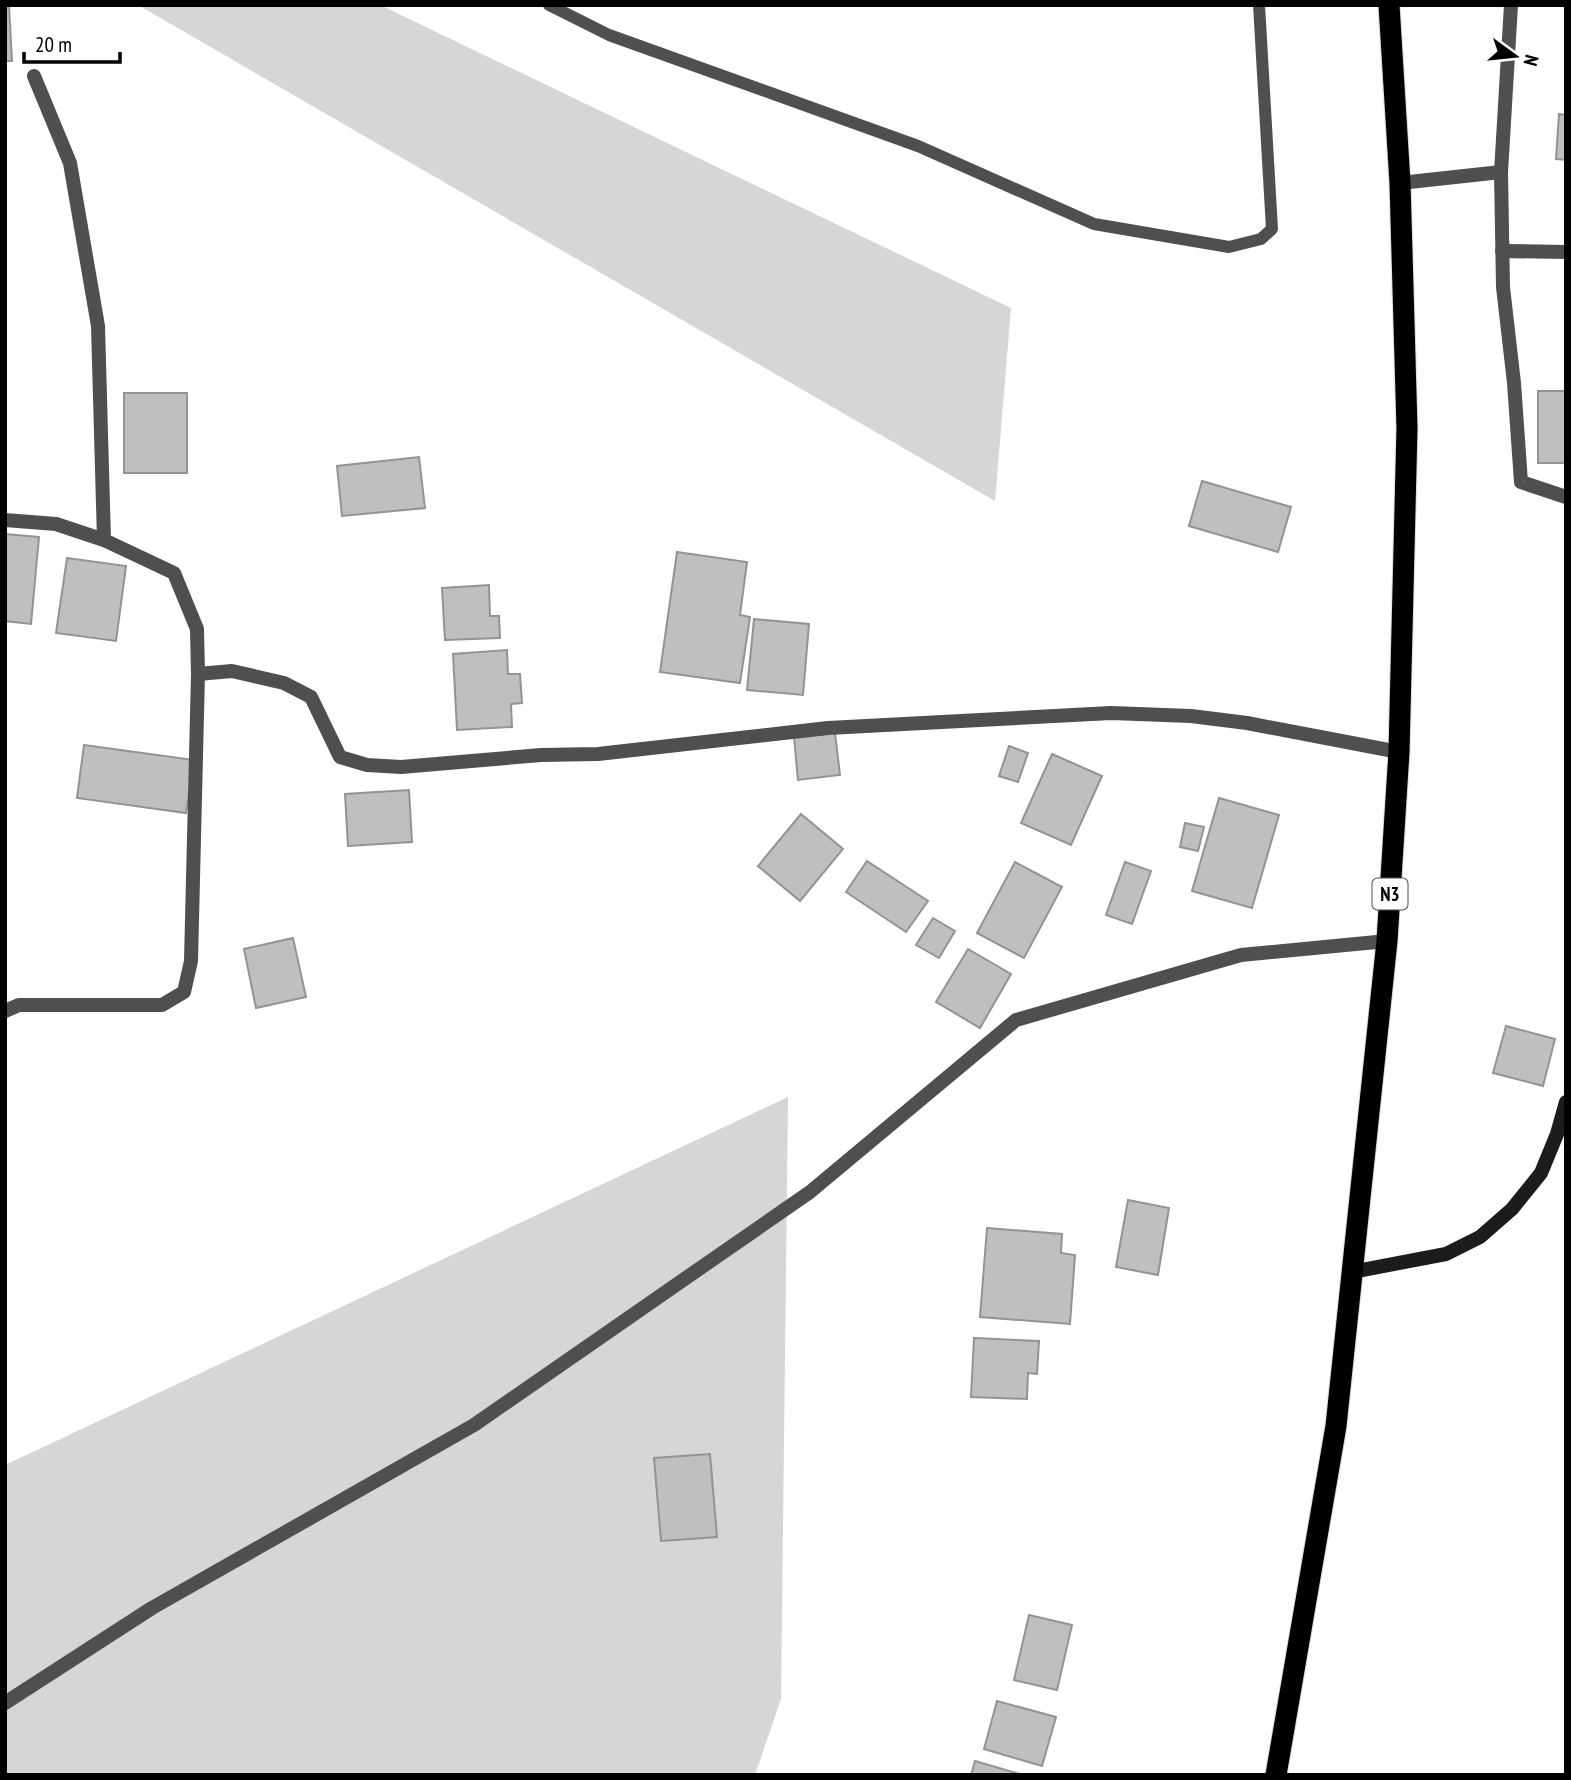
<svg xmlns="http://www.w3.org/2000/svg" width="1571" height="1780" font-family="'PT Sans Narrow',sans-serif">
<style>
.green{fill:#d6d6d6}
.building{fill:#bfbfbf;stroke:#939393;stroke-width:2}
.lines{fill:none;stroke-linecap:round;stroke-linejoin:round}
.highway-casing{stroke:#dbdbdb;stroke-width:23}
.lane{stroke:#4f4f4f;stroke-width:12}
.street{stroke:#4f4f4f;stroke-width:14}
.secondary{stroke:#1c1c1c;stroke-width:14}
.highway{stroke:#000;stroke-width:21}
.labels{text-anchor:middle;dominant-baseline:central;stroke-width:5;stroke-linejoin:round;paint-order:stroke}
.shield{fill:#fff;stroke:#4c4c4c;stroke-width:2}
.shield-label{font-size:19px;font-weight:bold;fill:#000}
</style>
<rect width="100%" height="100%" fill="#fff"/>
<!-- green -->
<g class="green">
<polygon points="138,5 380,5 1011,308 995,501"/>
<polygon points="788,1097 781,1699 755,1775 5,1775 5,1465"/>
</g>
<!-- building -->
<g class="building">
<polygon points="5,5 9,5 12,61 5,61"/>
<polygon points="1559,114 1566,115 1566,160 1556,159"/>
<rect x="1538" y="391" width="28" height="72"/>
<rect x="124" y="393" width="63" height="80"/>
<polygon points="419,457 425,508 342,516 337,466"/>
<polygon points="1202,481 1291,507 1278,552 1189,526"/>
<polygon points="5,534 39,537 31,624 5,621"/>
<polygon points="677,552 747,562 740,615 750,617 740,683 660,672"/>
<polygon points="67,558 126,566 116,641 56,633"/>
<polygon points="489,585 490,616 499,616 500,638 445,640 442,588"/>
<polygon points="754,619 809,624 803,695 747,690"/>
<polygon points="507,650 508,674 520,674 522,703 511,704 512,727 457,730 453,654"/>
<polygon points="835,733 840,775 798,780 794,737"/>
<polygon points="84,745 194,760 186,813 77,798"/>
<polygon points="1009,746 1028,753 1018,782 999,776"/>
<polygon points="1052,754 1102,776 1071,845 1021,823"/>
<polygon points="409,790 412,842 348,846 345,794"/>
<polygon points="1219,798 1279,815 1252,908 1192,891"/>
<polygon points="801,814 843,849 800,901 758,866"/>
<polygon points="1185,823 1204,827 1198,851 1180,847"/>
<polygon points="867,861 928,901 906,932 846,892"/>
<polygon points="1015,862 1062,887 1024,958 977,933"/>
<polygon points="1125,862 1151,871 1132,924 1106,915"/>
<polygon points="933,918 955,931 939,958 916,945"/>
<polygon points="293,938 306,997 256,1008 244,949"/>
<polygon points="968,949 1011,974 980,1028 936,1002"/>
<polygon points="1506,1026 1555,1039 1543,1086 1493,1073"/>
<polygon points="1128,1200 1169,1208 1158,1275 1116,1267"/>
<polygon points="987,1228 1062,1234 1061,1253 1075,1255 1070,1324 980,1317"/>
<polygon points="974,1338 1039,1341 1037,1374 1028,1373 1027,1399 971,1397"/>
<polygon points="710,1454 717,1537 661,1541 654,1458"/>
<polygon points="1029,1615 1072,1625 1057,1690 1014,1680"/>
<polygon points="997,1701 1056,1717 1042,1766 984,1749"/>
<polygon points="975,1761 1023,1775 971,1775"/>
</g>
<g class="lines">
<defs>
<polyline id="highway" points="1276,1775 1336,1426 1387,941 1399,752 1407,428 1400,183 1389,5"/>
</defs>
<!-- highway casing -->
<use href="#highway" class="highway-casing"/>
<!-- lane -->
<polyline class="lane" points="549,5 609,35 918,146 1094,224 1229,247 1261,239 1272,229 1259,5"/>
<!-- street -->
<g class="street">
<polyline points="1511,5 1501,172 1503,287 1514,383 1521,482 1566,497"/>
<polyline points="34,76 70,163 98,326 104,540"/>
<polyline points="1400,183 1501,172"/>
<polyline points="1502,251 1566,252"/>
<polyline points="5,520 56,524 104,540 174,573 197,629 198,674 191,961 184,992 162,1005 19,1005 5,1011"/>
<polyline points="198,674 232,671 284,683 311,697 340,757 367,765 401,767 541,755 598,754 828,728 1111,713 1191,716 1247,723 1399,752"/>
<polyline points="5,1703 152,1608 474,1425 810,1192 1016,1020 1241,955 1387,941"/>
</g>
<!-- secondary -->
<polyline class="secondary" points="1352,1272 1446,1254 1480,1237 1512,1209 1541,1173 1557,1134 1566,1102"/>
<!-- highway -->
<use href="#highway" class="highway"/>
</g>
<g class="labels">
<!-- shield labels -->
<rect class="shield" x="1372.5" y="878.5" width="35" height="31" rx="5"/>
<g class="shield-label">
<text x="1390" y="894">N3</text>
</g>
</g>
<!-- border -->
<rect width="1571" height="1780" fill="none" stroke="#000000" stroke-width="14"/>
<!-- north arrow -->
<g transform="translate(1515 56) rotate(105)" stroke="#ffffff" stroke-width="5" paint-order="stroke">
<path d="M0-5L12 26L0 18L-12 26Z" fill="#000000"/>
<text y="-10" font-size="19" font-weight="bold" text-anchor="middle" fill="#000000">N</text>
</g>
<!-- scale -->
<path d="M24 52v10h96v-10" fill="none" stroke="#000000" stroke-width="3.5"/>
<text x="35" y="52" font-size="21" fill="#000000" stroke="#ffffff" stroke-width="5" paint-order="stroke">20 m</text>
</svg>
